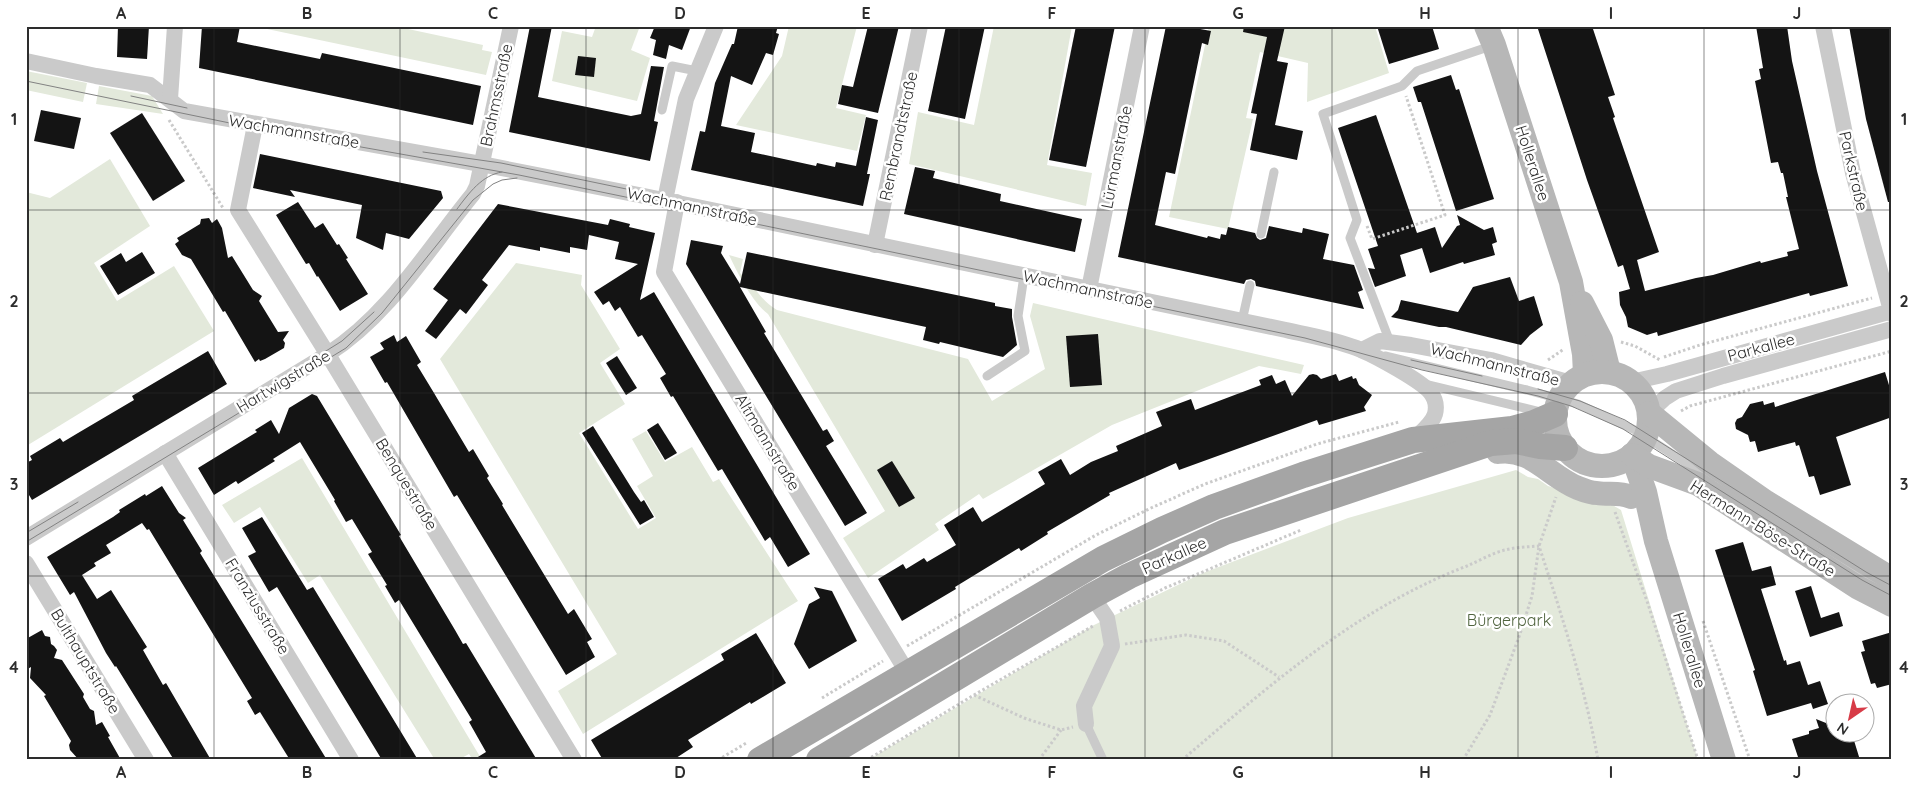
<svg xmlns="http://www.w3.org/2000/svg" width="1918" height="786" font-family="Quicksand,sans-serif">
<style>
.green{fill:#e3e9db}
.building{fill:#141414}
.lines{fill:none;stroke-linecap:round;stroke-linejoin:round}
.path{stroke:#cacaca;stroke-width:3;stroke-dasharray:2.5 2.5;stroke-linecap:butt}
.lane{stroke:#cacaca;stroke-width:9}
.street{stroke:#cacaca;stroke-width:16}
.secondary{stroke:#b7b7b7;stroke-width:24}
.primary{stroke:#a5a5a5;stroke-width:26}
.tram{stroke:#828282;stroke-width:1}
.grid{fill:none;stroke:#2d2d2d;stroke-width:1;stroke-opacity:0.55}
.labels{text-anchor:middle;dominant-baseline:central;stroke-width:5;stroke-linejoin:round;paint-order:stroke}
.street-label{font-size:16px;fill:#2d2d2d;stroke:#fff}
.park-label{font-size:16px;fill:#50643e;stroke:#fff}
.neatline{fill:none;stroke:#2d2d2d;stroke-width:2}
.grid-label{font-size:16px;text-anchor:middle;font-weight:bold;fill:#2d2d2d}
</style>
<rect width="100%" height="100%" fill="#fff"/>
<!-- green -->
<g class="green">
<polygon points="253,26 394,26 483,45 482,50 492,52 486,75"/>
<polygon points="596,26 640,26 631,50 650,58 637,101 552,81 562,31 592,37"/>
<polygon points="789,26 857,26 836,108 866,115 857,151 736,125 782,56"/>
<polygon points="994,26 1072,26 1047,165 1092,173 1086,206 909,164 918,112 974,125"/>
<polygon points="1209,26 1375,26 1389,73 1307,102 1308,63 1260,52 1246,118 1253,119 1228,229 1169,217"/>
<polygon points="26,71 87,83 83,102 26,90"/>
<polygon points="99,86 152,96 163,114 96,104"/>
<polygon points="110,159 150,226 94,263 117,301 174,266 214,331 28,445 26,442 26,192 50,198"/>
<path d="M729,255L743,259L740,273C754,285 761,301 777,310L968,359L992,401L1045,369L1030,316L1033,303L1304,365L1301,374L1259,366L1112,425L983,499L979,494L935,524L939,530L868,578L843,538L885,511L768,314C752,302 738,274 729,255Z"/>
<polygon points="516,263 582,275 581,285 620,349 600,363 625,404 579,433 638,529 656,518 637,486 653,476 632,439 646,431 665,462 692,447 713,482 719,479 798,601 583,734 558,691 617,654 440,359"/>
<polygon points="302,458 482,760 473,760 469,754 458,760 435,760 320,575 308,583 260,507 234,523 222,505"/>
<polygon points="1516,470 1528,477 1538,479 1548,486 1592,500 1609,503 1621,510 1698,760 868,760 1094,625 1203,573 1348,518"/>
</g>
<!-- building -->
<g class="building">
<polygon points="118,26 149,26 147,59 117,57"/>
<polygon points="202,26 240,26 237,42 320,59 322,53 481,86 473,125 199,68"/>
<polygon points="530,26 552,26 538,97 631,116 641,114 651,66 664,67 654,121 658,122 650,161 509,132"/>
<polygon points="655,26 691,26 682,50 669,45 666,59 653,55 656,40 650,38"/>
<polygon points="738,26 778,26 776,33 779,34 773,55 766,53 752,85 731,76 721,126 755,133 751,152 816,166 817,163 835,167 836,162 856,166 866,117 878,120 867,174 870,174 863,206 691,170 700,131 705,132 715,83 732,44 734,44"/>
<polygon points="868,26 899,26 878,113 838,104 842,85 853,87"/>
<polygon points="946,26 985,26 965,119 928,111"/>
<polygon points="1076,26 1115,26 1086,167 1049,160"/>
<polygon points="1166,26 1195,26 1195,28 1211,31 1208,45 1202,43 1175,174 1166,172 1155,225 1207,238 1208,236 1220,239 1221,234 1226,235 1228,227 1255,233 1257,238 1260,240 1266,238 1269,226 1302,233 1303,228 1329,234 1323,259 1354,265 1363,290 1358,292 1364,309 1256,286 1255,281 1251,279 1246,280 1244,284 1118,257"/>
<polygon points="1244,26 1285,26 1277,61 1288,63 1275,125 1303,131 1297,160 1250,150 1257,114 1251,113 1267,37 1243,32"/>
<polygon points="1377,26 1432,26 1439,49 1389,64"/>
<polygon points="1537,26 1592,26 1615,95 1608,97 1615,117 1613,118 1659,252 1637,260 1645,291 1696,278 1713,275 1760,261 1761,263 1788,256 1787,252 1799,249 1786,197 1788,197 1783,173 1781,173 1778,162 1771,163 1755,81 1761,79 1759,69 1763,68 1756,26 1787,26 1792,61 1817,171 1848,286 1810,296 1809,293 1658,336 1657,332 1647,335 1628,327 1626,317 1620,305 1619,292 1630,289 1623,265 1618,267 1587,180"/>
<polygon points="1849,26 1892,26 1892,202 1888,202 1866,119"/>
<polygon points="578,56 596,58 594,77 575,75"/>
<polygon points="1451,75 1456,90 1459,89 1494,199 1456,211 1421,102 1418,102 1413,87"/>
<polygon points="41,110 81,118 74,149 34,141"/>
<polygon points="142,113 185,181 153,201 110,133"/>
<polygon points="1376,115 1417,233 1435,227 1442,248 1457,226 1460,225 1457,215 1484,230 1493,227 1497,242 1492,244 1495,255 1464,264 1463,262 1430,273 1422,248 1400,255 1406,276 1375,287 1368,268 1375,269 1368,249 1378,246 1338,128"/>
<polygon points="260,154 441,191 443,198 409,239 386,233 383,250 356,238 362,205 290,190 295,197 253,188"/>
<polygon points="915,167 935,171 933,178 1001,194 1000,201 1082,219 1075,252 904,214"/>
<polygon points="298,202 315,228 323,223 337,245 339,244 348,258 346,259 368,294 340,311 318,276 317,277 309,263 306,264 276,215"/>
<polygon points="498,204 608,225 610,219 630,224 629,227 655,233 640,300 654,292 810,554 788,567 770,537 765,541 722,469 718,471 673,396 671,397 660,378 666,374 642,335 638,337 620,307 615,311 609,301 603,305 594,292 638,264 615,259 619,242 589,235 587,250 570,247 570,253 540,247 540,251 509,245 482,280 488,285 466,314 460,309 436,339 425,331 448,300 433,289"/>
<polygon points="209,218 212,223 217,219 222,228 228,258 232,256 253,290 262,296 259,301 278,332 289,331 283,340 285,343 284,348 265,359 260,361 259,359 255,362 225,311 223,312 191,259 182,255 175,244 179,241 177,238 200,224 201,219"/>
<polygon points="691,240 723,246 721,253 740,284 747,252 995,303 995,306 1012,309 1012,317 1017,345 1003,357 940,342 939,344 923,340 926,327 740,287 766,332 764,333 823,431 827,429 834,441 826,446 867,513 845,526 686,264"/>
<polygon points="142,252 155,273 118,295 100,266 121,253 126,262"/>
<polygon points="1510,277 1519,301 1534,296 1543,325 1530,335 1521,345 1446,327 1439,327 1391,317 1398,310 1401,300 1458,312 1473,287"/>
<polygon points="1098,334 1102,385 1070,387 1066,336"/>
<polygon points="394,335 397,342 406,336 421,362 417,365 434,393 469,452 473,449 489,476 487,478 503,504 502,505 568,614 574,609 592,639 587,642 595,657 566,675 457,495 454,497 387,382 385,383 370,357 384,349 380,343"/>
<polygon points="208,351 227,384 32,500 26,490 26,463 32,460 30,456 60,438 63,442 78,433 134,400 132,396"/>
<polygon points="617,356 637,388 626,395 606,363"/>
<polygon points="1885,372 1892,395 1892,417 1836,437 1851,485 1820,495 1814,476 1809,477 1799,445 1796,446 1795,442 1758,452 1755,441 1750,442 1748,435 1736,429 1735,423 1737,419 1742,417 1750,404 1763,401 1764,405 1774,402 1775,407"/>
<polygon points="1313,374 1317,375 1321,379 1336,374 1339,381 1352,376 1353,379 1356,378 1359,385 1372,395 1364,407 1366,411 1319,425 1317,420 1179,470 1176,463 1109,493 1110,495 1047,532 1048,534 1021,551 1019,548 955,587 956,589 902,621 878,579 903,564 906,569 924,558 927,562 956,545 944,525 973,507 982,522 1045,484 1038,472 1061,459 1070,475 1091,462 1118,451 1116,446 1162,426 1156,412 1191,399 1195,410 1261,385 1259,380 1272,375 1276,384 1285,380 1292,396 1309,375"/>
<polygon points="312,394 317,396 401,535 399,536 455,630 463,644 466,643 537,760 473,760 486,752 469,722 472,720 399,600 395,603 385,586 387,585 368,554 372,552 352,519 346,522 334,501 335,500 300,442 273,459 275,461 238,484 236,481 214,495 198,468 257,432 255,430 271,420 279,434 289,408"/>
<polygon points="658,423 677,453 665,460 647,430"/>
<polygon points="593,426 634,492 641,502 644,500 654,517 640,525 582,433"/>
<polygon points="892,461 915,498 899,507 877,470"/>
<polygon points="162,486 179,513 186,518 183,520 202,551 200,553 327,760 290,760 260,712 255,715 247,701 252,698 149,529 147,530 142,523 106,545 111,553 94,563 96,566 82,575 97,599 111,590 147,647 143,650 163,685 166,683 211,760 174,760 116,666 115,667 106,653 74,592 70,595 47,557 113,517 120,512 119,510 145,494 146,496"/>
<polygon points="262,517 307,590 313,587 418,760 382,760 277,587 269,592 248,556 256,552 242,528"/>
<polygon points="1743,542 1752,571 1771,566 1776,585 1761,589 1784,661 1786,660 1787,665 1800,661 1808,685 1820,681 1828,704 1813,709 1811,703 1767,716 1753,671 1755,670 1715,550"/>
<polygon points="1811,586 1821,618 1839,612 1843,626 1810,637 1795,591"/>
<polygon points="814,587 832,591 857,641 809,669 794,644 809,604 820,598"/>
<polygon points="42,630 45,636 50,637 51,644 54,646 57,650 54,658 62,660 84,694 83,697 90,709 94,711 96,725 102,722 110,736 108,737 121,760 79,760 70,750 69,745 71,741 44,696 46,695 30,678 31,667 26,670 26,639"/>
<polygon points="1892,632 1892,684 1877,688 1875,683 1871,684 1861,652 1865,651 1862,641"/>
<polygon points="756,633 786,683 751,704 750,702 688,740 693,747 673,760 603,760 591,740 724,660 721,654"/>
<polygon points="1816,719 1836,727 1836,734 1852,734 1860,760 1799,760 1792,739 1809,734 1809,731 1819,728"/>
</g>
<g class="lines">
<!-- path -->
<g class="path">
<polyline points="169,120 223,208"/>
<polyline points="1367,226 1372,239 1445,215 1406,96"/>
<polyline points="1621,342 1635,346 1660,360"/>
<polyline points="1664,357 1700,345 1872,298"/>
<polyline points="1548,360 1564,349"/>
<polyline points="1681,411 1690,406 1892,351"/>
<polyline points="1615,512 1648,604 1698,760"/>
<polyline points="1120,611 1165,588 1301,530"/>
<polyline points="1703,621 1750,760"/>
<polyline points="1125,644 1186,635 1224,641 1279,677"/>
<polyline points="907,646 1096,535 1151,508 1205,484 1317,444 1399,422"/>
<polyline points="974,695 1024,718 1061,730 1073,727"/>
<polyline points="822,698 883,661"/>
<polyline points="718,760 748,742"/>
<polyline points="867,760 974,695 1093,626"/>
<polyline points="1039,760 1061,730"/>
<path d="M1182,760C1270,685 1357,608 1467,566C1479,561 1492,553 1505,550C1516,547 1528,547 1539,546C1562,616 1585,687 1598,760"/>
<polyline points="1463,760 1490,715 1520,634 1532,596 1539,546 1556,497"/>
</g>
<!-- lane -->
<g class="lane">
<polyline points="662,110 672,66 697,71"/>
<polyline points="1261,234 1274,172"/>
<polyline points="1242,321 1250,285"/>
<polyline points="1390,342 1350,238 1357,220 1323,114 1402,86 1417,71 1494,45"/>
<polyline points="1385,356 1527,390 1578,404 1635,430 1711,479"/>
<polyline points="987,376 1025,351 1018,316 1024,276"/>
<polyline points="1425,384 1541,412"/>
<polyline points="1828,553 1892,592"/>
<polyline points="1086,724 1103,760"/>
</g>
<!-- street -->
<g class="street">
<polyline points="1823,26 1853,173 1892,314"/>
<path d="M26,61L96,76L150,85L184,111L481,164L644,196L1286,330C1311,336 1338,340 1361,350C1376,356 1421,381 1430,392C1435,398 1437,406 1435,414C1432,424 1420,433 1413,440"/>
<polyline points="170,99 175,26"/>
<polyline points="255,125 238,210 330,358 574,760"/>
<polyline points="665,200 686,99 716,26"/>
<polyline points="677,202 664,272 907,672"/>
<polyline points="875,245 920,26"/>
<polyline points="1089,289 1142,26"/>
<polyline points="1362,350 1380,341 1411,345 1491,360 1571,383"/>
<polyline points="1631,382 1667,374 1892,311"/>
<polyline points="1649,413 1665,398 1676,391 1723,376 1892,329"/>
<polyline points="165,453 351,760"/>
<path d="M26,538L328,354C389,315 428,249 473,194L477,186L511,26"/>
<polyline points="26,563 146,760"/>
<polyline points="1086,724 1084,706 1112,646 1107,618 1092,596"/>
</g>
<!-- secondary -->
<g class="secondary">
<polyline points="1486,26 1494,45 1571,282 1584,354 1585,374"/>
<polyline points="1582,303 1601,340 1609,372"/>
<circle cx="1602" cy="419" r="47"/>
<polyline points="1649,413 1710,463 1766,502 1892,579"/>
<path d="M1498,452C1531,447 1550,477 1578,488C1583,490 1591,493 1597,493C1609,495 1619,492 1631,497"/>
<polyline points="1632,455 1645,492 1656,541 1724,760"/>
<polyline points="1632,455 1649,466 1698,484 1857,587 1892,605"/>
</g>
<!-- primary -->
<g class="primary">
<polyline points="760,760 1103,559 1162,530 1214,507 1303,475 1413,440 1512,429 1534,423 1555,414"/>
<polyline points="819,760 1092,596 1129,576 1225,532 1491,443 1516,441 1540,446 1565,448"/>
</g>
<!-- tram -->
<g class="tram">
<polyline points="26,81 254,128 519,175 950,264 1305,338 1422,370 1538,396 1571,406 1623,429 1862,580 1892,596"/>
<polyline points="131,96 187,108"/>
<polyline points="423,152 501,163 742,213"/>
<path d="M457,209C469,193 482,175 502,172"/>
<polyline points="1411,360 1482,376"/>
<polyline points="268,387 342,341 374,312"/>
<polyline points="1538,389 1580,401 1625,420 1866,572 1892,586"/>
<polyline points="26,533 78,502"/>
<polyline points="26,542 346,348 382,313 473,200 493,184 502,180 517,178"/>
</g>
</g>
<!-- grid -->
<path class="grid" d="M214,26V760M400,26V760M586,26V760M773,26V760M959,26V760M1145,26V760M1332,26V760M1518,26V760M1704,26V760M26,210H1892M26,393H1892M26,576H1892"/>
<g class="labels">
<!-- street labels -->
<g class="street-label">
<text transform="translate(496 95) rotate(-78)">Brahmsstraße</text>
<text transform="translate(294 131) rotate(10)">Wachmannstraße</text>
<text transform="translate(898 136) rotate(-78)">Rembrandtstraße</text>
<text transform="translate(1116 157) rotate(-79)">Lürmanstraße</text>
<text transform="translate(1533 163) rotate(72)">Hollerallee</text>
<text transform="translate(1854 171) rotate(77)">Parkstraße</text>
<text transform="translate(692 206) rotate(12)">Wachmannstraße</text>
<text transform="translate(1088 289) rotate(12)">Wachmannstraße</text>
<text transform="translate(1761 347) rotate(-15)">Parkallee</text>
<text transform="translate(1495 364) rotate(14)">Wachmannstraße</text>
<text transform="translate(283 381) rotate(-31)">Hartwigstraße</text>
<text transform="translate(768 442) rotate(59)">Altmannstraße</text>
<text transform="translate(407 484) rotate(59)">Benquestraße</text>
<text transform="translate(1763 528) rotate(32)">Hermann-Böse-Straße</text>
<text transform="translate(1174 555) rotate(-24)">Parkallee</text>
<text transform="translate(258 606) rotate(59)">Franziusstraße</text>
<text transform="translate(1690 650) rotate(73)">Hollerallee</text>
<text transform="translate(86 661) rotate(59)">Bulthauptstraße</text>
</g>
<!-- park labels -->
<g class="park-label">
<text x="1509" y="620">Bürgerpark</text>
</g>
</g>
<!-- border -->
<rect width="1918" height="786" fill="none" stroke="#ffffff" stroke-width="55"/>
<!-- north arrow -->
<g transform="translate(1850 718) rotate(214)"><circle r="24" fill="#ffffff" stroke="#ababab"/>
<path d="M0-4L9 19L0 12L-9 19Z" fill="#d73b47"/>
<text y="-8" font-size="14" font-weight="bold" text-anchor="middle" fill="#2d2d2d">N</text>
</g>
<rect x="28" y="28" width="1862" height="730" class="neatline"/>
<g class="grid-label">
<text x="121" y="19">A</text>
<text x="307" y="19">B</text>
<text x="493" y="19">C</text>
<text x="680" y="19">D</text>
<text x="866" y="19">E</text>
<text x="1052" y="19">F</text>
<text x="1238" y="19">G</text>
<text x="1425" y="19">H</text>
<text x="1611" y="19">I</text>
<text x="1797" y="19">J</text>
<text x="14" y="125">1</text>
<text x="1904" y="125">1</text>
<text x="14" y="307">2</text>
<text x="1904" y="307">2</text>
<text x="14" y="490">3</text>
<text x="1904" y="490">3</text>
<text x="14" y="673">4</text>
<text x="1904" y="673">4</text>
<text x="121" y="778">A</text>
<text x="307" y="778">B</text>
<text x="493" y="778">C</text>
<text x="680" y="778">D</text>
<text x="866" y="778">E</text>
<text x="1052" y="778">F</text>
<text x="1238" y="778">G</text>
<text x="1425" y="778">H</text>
<text x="1611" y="778">I</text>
<text x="1797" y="778">J</text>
</g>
</svg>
